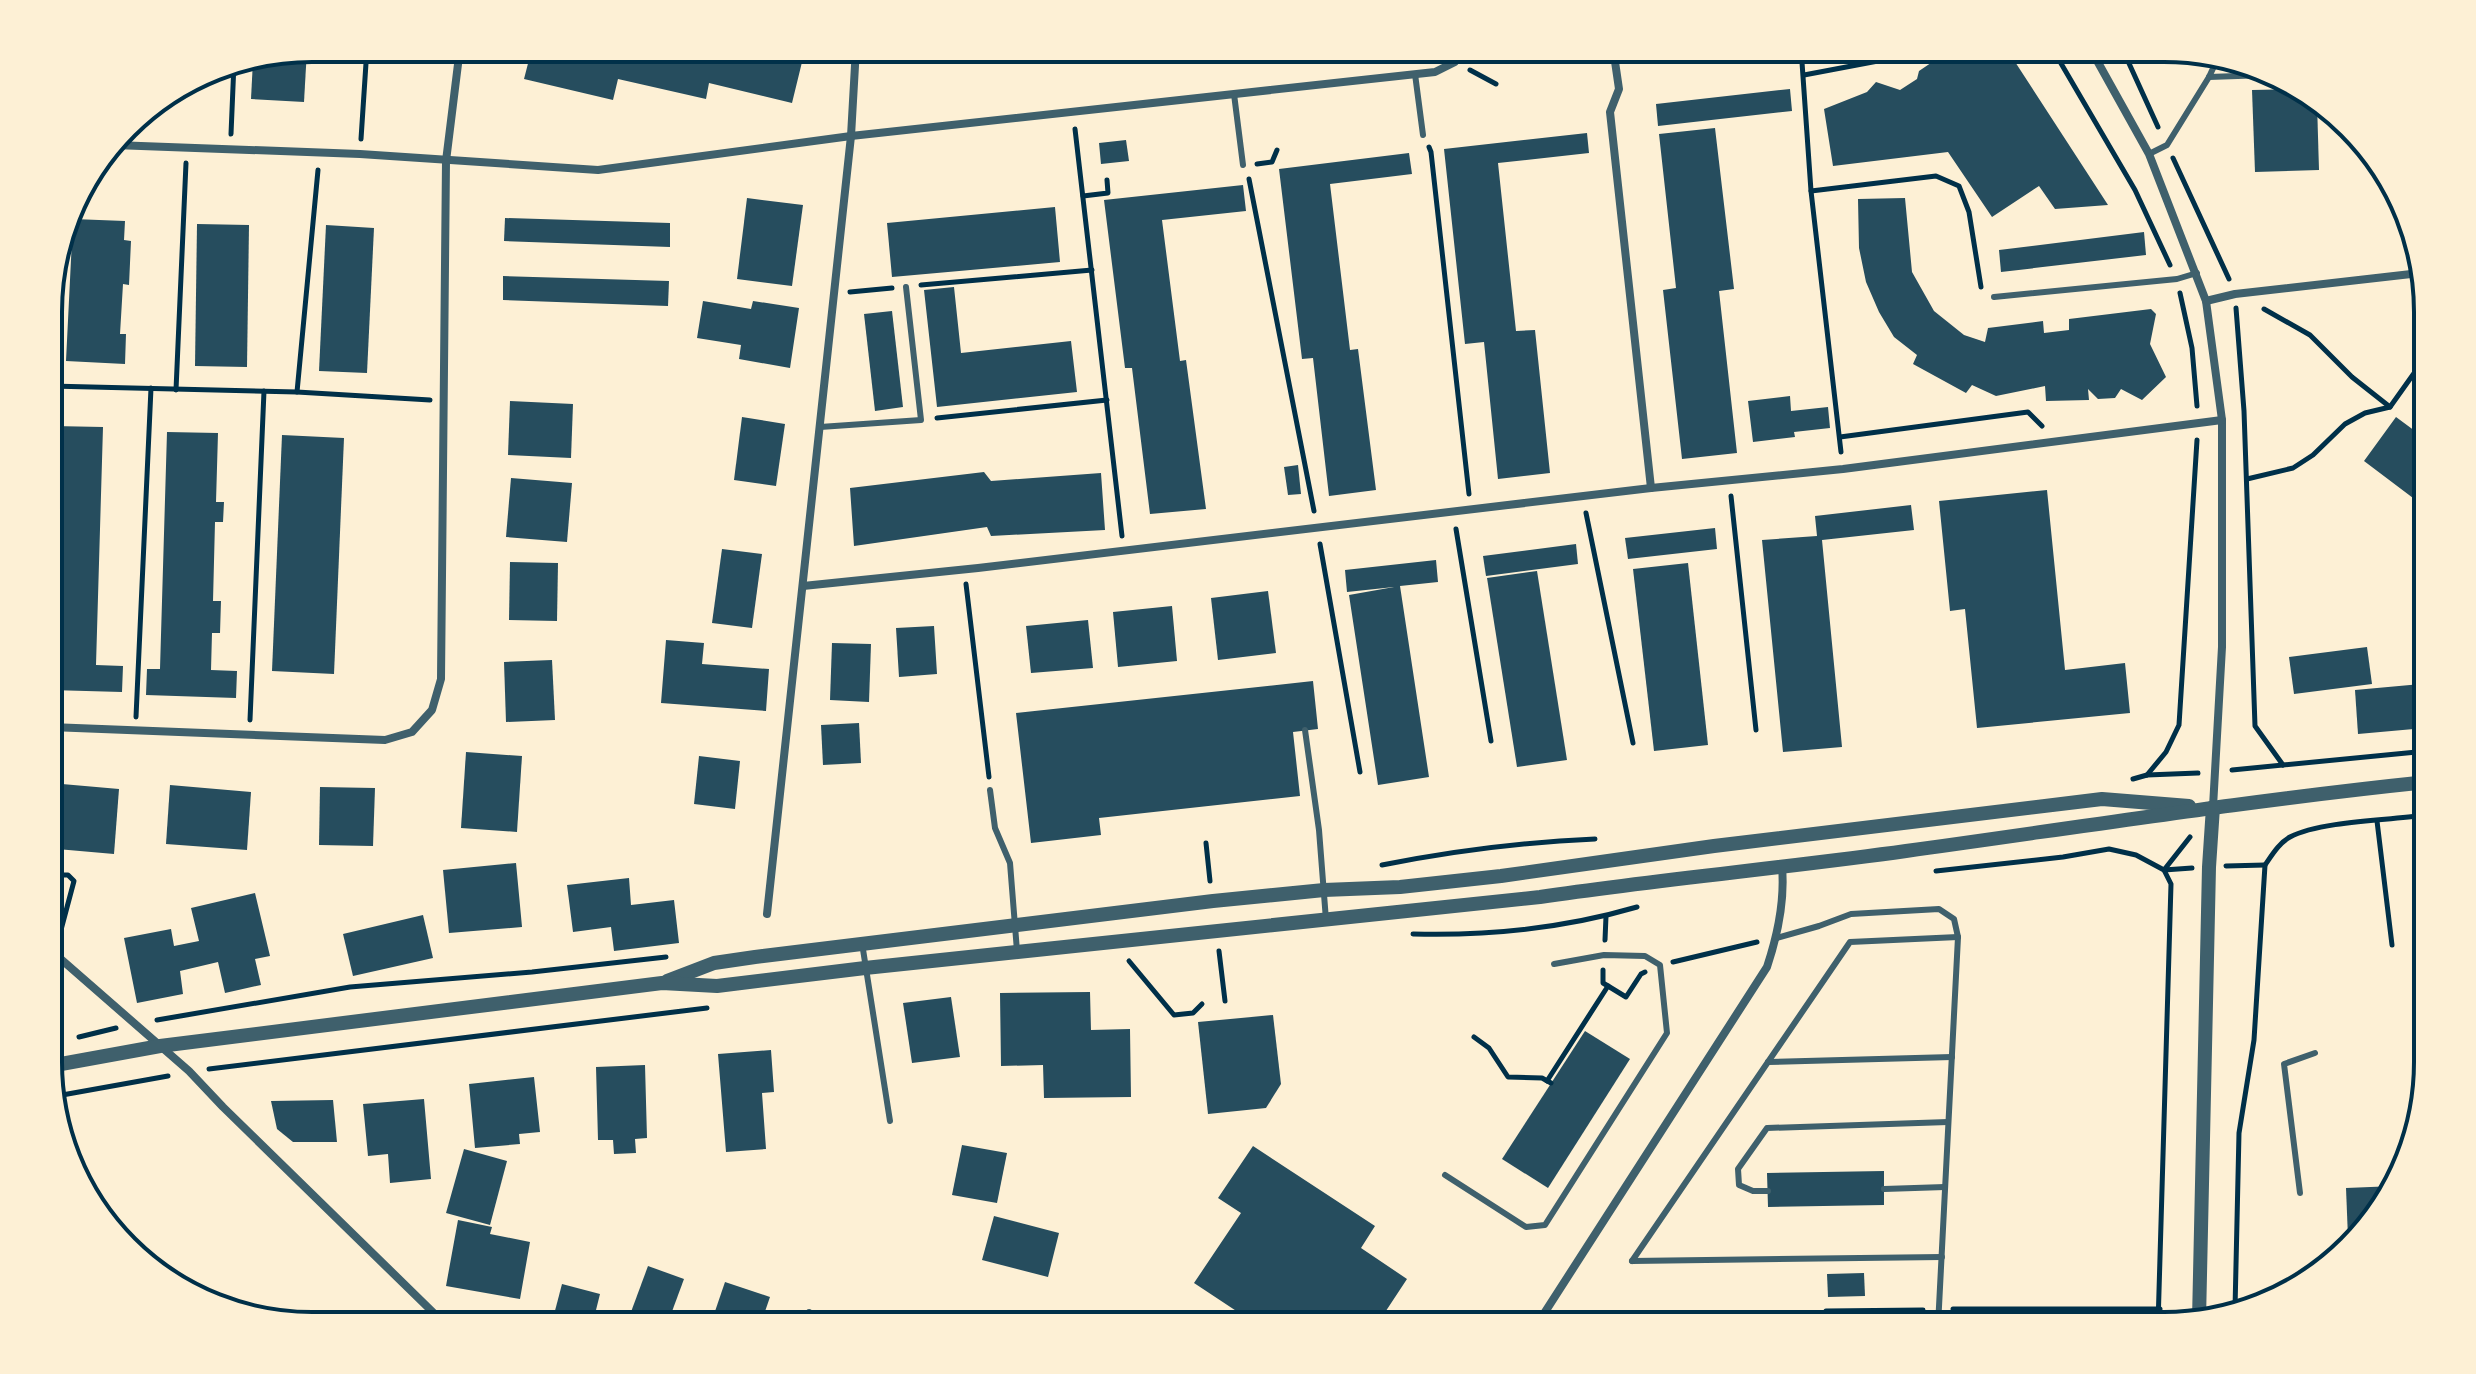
<svg xmlns="http://www.w3.org/2000/svg" width="2476" height="1374" font-family="'Fira Sans',sans-serif">
<style>
.building{fill:#264d5e}
.lines{fill:none;stroke-linecap:round;stroke-linejoin:round}
.path{stroke:#003049;stroke-width:5}
.service{stroke:#3f606c;stroke-width:6}
.minor{stroke:#3f606c;stroke-width:8}
.tertiary{stroke:#3f606c;stroke-width:14}
.rim{fill:none;stroke:#003049;stroke-width:4}
</style>
<rect width="100%" height="100%" fill="#fdf0d5"/>
<!-- building -->
<g class="building">
<polygon points="532,48 615,48 623,50 624,48 694,48 713,53 714,48 760,48 803,58 792,103 709,83 706,99 618,79 613,100 524,79"/>
<polygon points="914,48 949,48 948,64 913,61"/>
<polygon points="1953,48 2006,48 2108,205 2055,209 2039,186 1992,217 1948,152 1833,166 1824,109 1867,92 1876,82 1900,90 1917,79 1919,71"/>
<polygon points="307,49 304,102 251,99 253,60"/>
<polygon points="179,88 179,100 160,100 167,96"/>
<polygon points="1790,89 1792,111 1658,126 1656,104"/>
<polygon points="2301,89 2317,103 2319,170 2255,172 2252,90"/>
<polygon points="1715,128 1734,289 1719,291 1737,453 1682,459 1663,290 1676,288 1659,134"/>
<polygon points="1587,133 1589,153 1498,163 1516,331 1535,330 1550,473 1498,479 1484,342 1465,344 1444,149"/>
<polygon points="1126,140 1129,161 1101,164 1099,143"/>
<polygon points="1409,153 1412,174 1330,184 1350,350 1358,349 1376,490 1329,496 1313,358 1302,359 1279,169"/>
<polygon points="1243,185 1246,211 1162,220 1180,361 1186,360 1206,509 1150,514 1132,368 1125,368 1104,200"/>
<polygon points="747,198 803,205 792,286 737,279"/>
<polygon points="1905,198 1912,272 1934,311 1964,335 1985,342 1988,328 2043,321 2044,333 2069,330 2069,319 2151,309 2156,314 2150,344 2166,377 2142,400 2121,389 2115,398 2098,399 2088,389 2089,400 2046,401 2045,386 1996,396 1972,385 1966,393 1913,364 1917,355 1894,337 1879,312 1866,282 1859,248 1858,199"/>
<polygon points="1055,207 1060,262 892,277 887,223"/>
<polygon points="505,218 670,223 670,247 504,241"/>
<polygon points="73,219 125,221 124,240 131,241 129,285 123,284 120,334 126,334 125,364 66,361"/>
<polygon points="197,224 249,225 247,367 195,366"/>
<polygon points="326,225 374,228 367,373 319,371"/>
<polygon points="2144,232 2146,255 2001,272 1999,250"/>
<polygon points="503,276 669,281 668,306 503,300"/>
<polygon points="954,287 961,353 1071,341 1077,392 937,407 924,290"/>
<polygon points="703,301 751,309 753,301 799,308 790,368 739,359 741,345 697,338"/>
<polygon points="892,311 903,407 875,411 864,314"/>
<polygon points="1790,396 1791,411 1828,407 1830,428 1794,432 1795,437 1753,442 1748,401"/>
<polygon points="510,401 573,404 571,458 508,455"/>
<polygon points="742,417 785,424 776,486 734,480"/>
<polygon points="2396,417 2419,434 2427,423 2427,487 2417,501 2364,461"/>
<polygon points="53,426 103,427 96,665 123,666 122,692 50,690 50,526"/>
<polygon points="167,432 218,433 216,502 224,502 223,522 215,522 213,601 221,601 220,633 212,633 211,670 237,671 236,698 146,695 147,669 160,669"/>
<polygon points="282,435 344,438 334,674 272,671"/>
<polygon points="1298,465 1301,494 1288,495 1284,467"/>
<polygon points="984,472 991,481 1101,473 1105,530 991,536 987,527 854,546 850,488"/>
<polygon points="511,478 572,483 567,542 506,537"/>
<polygon points="2047,490 2065,670 2125,663 2130,713 1977,728 1965,609 1950,611 1939,501"/>
<polygon points="1911,505 1914,530 1822,540 1842,747 1783,752 1762,540 1817,536 1815,516"/>
<polygon points="1715,528 1717,549 1628,559 1625,538"/>
<polygon points="1576,544 1578,564 1486,576 1483,556"/>
<polygon points="722,549 762,554 752,628 712,623"/>
<polygon points="1436,560 1438,582 1400,586 1429,777 1378,785 1349,595 1394,587 1347,592 1345,570"/>
<polygon points="510,562 558,563 557,621 509,620"/>
<polygon points="1688,563 1708,745 1654,751 1633,569"/>
<polygon points="1537,571 1567,760 1517,767 1487,578"/>
<polygon points="1268,591 1276,653 1218,660 1211,598"/>
<polygon points="1172,606 1177,661 1118,667 1113,612"/>
<polygon points="1088,620 1093,668 1031,673 1026,626"/>
<polygon points="934,626 937,674 899,677 896,628"/>
<polygon points="666,640 704,643 702,664 769,669 766,711 661,703"/>
<polygon points="832,643 871,644 869,702 830,700"/>
<polygon points="2367,647 2372,684 2294,694 2289,657"/>
<polygon points="552,660 555,720 506,722 504,662"/>
<polygon points="1313,681 1318,729 1293,732 1300,796 1099,818 1101,835 1031,843 1016,713"/>
<polygon points="2421,684 2425,728 2358,734 2355,690"/>
<polygon points="859,723 861,763 823,765 821,725"/>
<polygon points="466,752 522,756 517,832 461,828"/>
<polygon points="699,756 740,761 735,809 694,804"/>
<polygon points="62,784 119,789 114,854 57,849"/>
<polygon points="170,785 251,792 247,850 166,844"/>
<polygon points="320,787 375,788 373,846 319,845"/>
<polygon points="516,863 522,927 449,933 443,870"/>
<polygon points="629,878 631,905 674,900 679,943 614,951 611,927 573,932 567,885"/>
<polygon points="255,893 270,956 255,959 261,985 225,993 218,962 180,971 183,994 137,1003 124,938 171,929 174,946 199,941 191,908"/>
<polygon points="423,915 433,958 353,976 343,934"/>
<polygon points="1090,992 1091,1030 1130,1029 1131,1097 1044,1098 1043,1065 1001,1066 1000,993"/>
<polygon points="951,997 960,1057 912,1063 903,1003"/>
<polygon points="1273,1015 1281,1084 1266,1108 1208,1114 1198,1022"/>
<polygon points="1585,1031 1630,1059 1548,1188 1502,1159"/>
<polygon points="771,1050 774,1092 762,1093 766,1149 726,1152 718,1054"/>
<polygon points="645,1065 647,1138 635,1139 636,1153 614,1154 613,1140 598,1140 596,1067"/>
<polygon points="534,1077 540,1132 519,1134 520,1144 475,1148 469,1084"/>
<polygon points="424,1099 431,1179 390,1183 388,1154 368,1156 363,1104"/>
<polygon points="333,1100 337,1142 293,1142 277,1129 271,1101"/>
<polygon points="962,1145 1007,1153 997,1203 952,1195"/>
<polygon points="1253,1146 1375,1226 1361,1248 1407,1279 1376,1326 1259,1326 1194,1283 1241,1213 1218,1198"/>
<polygon points="464,1149 507,1161 490,1225 446,1213"/>
<polygon points="1884,1171 1884,1205 1768,1207 1767,1173"/>
<polygon points="2395,1186 2393,1194 2348,1238 2346,1188"/>
<polygon points="994,1216 1059,1233 1048,1277 982,1260"/>
<polygon points="458,1220 492,1227 490,1234 530,1242 520,1299 446,1286"/>
<polygon points="648,1266 684,1279 667,1325 631,1312"/>
<polygon points="1864,1273 1865,1296 1828,1297 1827,1274"/>
<polygon points="725,1282 770,1297 760,1326 710,1326"/>
<polygon points="562,1284 600,1294 592,1326 551,1326"/>
</g>
<g class="lines">
<!-- path -->
<g class="path">
<polyline points="1801,48 1811,191 1841,452"/>
<polyline points="2052,48 2135,190 2170,265"/>
<polyline points="2122,48 2158,127"/>
<polyline points="1470,70 1496,84"/>
<polyline points="1804,75 1915,54 1914,48"/>
<polyline points="1075,129 1122,536"/>
<polyline points="231,134 234,63"/>
<polyline points="361,139 367,48"/>
<polyline points="1429,147 1431,152 1469,494"/>
<polyline points="2173,158 2229,279"/>
<polyline points="1257,164 1272,162 1277,150"/>
<polyline points="1249,179 1314,511"/>
<polyline points="1811,191 1936,176 1959,186 1969,212 1981,287"/>
<polyline points="1083,196 1108,193 1107,180"/>
<polyline points="921,285 1092,270"/>
<polyline points="850,292 892,288"/>
<polyline points="2180,293 2192,348 2197,406"/>
<polyline points="2236,308 2244,411 2255,726 2283,765"/>
<polyline points="2264,309 2310,335 2352,377 2390,407"/>
<polyline points="50,345 55,261"/>
<polyline points="50,386 297,392 430,400"/>
<polyline points="176,390 186,163"/>
<polyline points="297,392 318,170"/>
<polyline points="937,418 1107,400"/>
<polyline points="1840,437 2028,412 2042,426"/>
<polyline points="2247,479 2293,468 2313,455 2345,424 2365,413 2390,407 2427,355"/>
<polyline points="1731,496 1756,730"/>
<polyline points="1586,513 1633,743"/>
<polyline points="1456,529 1491,741"/>
<polyline points="1320,544 1360,772"/>
<polyline points="966,584 989,777"/>
<polyline points="136,717 151,388"/>
<polyline points="250,720 264,391"/>
<polyline points="2232,770 2427,751"/>
<polyline points="2147,775 2166,752 2179,725 2197,440"/>
<polyline points="2133,779 2147,775 2198,773"/>
<polyline points="2377,821 2392,945"/>
<polyline points="1206,843 1210,881"/>
<path d="M1382,865C1452,851 1523,842 1595,839"/>
<polyline points="2226,866 2265,865"/>
<polyline points="1936,871 2063,857 2109,849 2136,855 2164,870 2192,868"/>
<polyline points="50,875 68,875 74,881 58,941"/>
<path d="M1413,934C1488,936 1565,928 1637,907"/>
<polyline points="1605,940 1606,916"/>
<polyline points="1219,951 1225,1001"/>
<polyline points="1129,961 1174,1015 1193,1013 1202,1004"/>
<polyline points="1673,962 1757,942"/>
<polyline points="1603,970 1603,983 1608,986"/>
<polyline points="157,1020 350,987 532,972 666,957"/>
<polyline points="79,1037 116,1028"/>
<polyline points="1474,1037 1489,1048 1508,1077 1542,1078 1551,1083"/>
<polyline points="209,1069 707,1008"/>
<polyline points="1547,1081 1608,986 1626,997 1641,974 1645,972"/>
<polyline points="51,1097 168,1076"/>
<polyline points="1953,1309 2160,1309"/>
<path d="M2235,1309L2239,1133L2254,1040L2265,865C2272,855 2279,843 2290,837C2320,821 2392,820 2427,815"/>
<polyline points="1826,1311 1923,1310"/>
<polyline points="2158,1325 2171,884 2164,870 2190,837"/>
</g>
<!-- service -->
<g class="service">
<polyline points="1415,74 1423,135"/>
<polyline points="2209,77 2266,75"/>
<polyline points="1234,94 1243,165"/>
<polyline points="2149,154 2167,145 2209,77 2216,62"/>
<polyline points="1994,297 2177,279 2197,273"/>
<polyline points="820,427 921,420 906,287"/>
<polyline points="1305,730 1319,830 1326,920"/>
<polyline points="990,790 995,828 1010,863 1017,951"/>
<polyline points="1777,938 1819,926 1851,914 1939,909 1954,919 1958,937 1938,1326"/>
<polyline points="862,943 890,1121"/>
<polyline points="1768,1062 1952,1057"/>
<polyline points="1445,1175 1526,1227 1545,1225 1667,1033 1660,965 1645,956 1604,955 1554,964"/>
<polyline points="1884,1189 1945,1187"/>
<polyline points="1768,1191 1753,1191 1739,1185 1738,1169 1767,1128 1948,1122"/>
<polyline points="2300,1193 2284,1064 2315,1053"/>
<polyline points="1632,1261 1850,942 1958,937"/>
<polyline points="1632,1261 1942,1257"/>
<polyline points="805,1326 809,1312"/>
</g>
<!-- minor -->
<g class="minor">
<polyline points="1613,48 1619,89 1610,112 1651,488"/>
<polyline points="2090,48 2149,154 2206,301 2222,420 2222,647 2213,807"/>
<polyline points="114,145 360,154 598,170 851,136 1435,72 1455,62 1460,48"/>
<polyline points="2206,301 2235,294 2420,273"/>
<polyline points="803,586 978,568 1651,488 1843,469 2222,420"/>
<polyline points="50,727 385,740 412,732 432,710 441,679 446,161 460,48"/>
<polyline points="767,914 851,136 856,48"/>
<polyline points="55,954 189,1071 223,1107 447,1326"/>
<path d="M1536,1326L1767,967C1778,934 1785,901 1782,867"/>
</g>
<!-- tertiary -->
<g class="tertiary">
<polyline points="667,981 714,963 755,957 1213,901 1324,890 1400,887 1501,876 1714,846 2102,799 2189,806"/>
<path d="M50,1066L160,1046L662,983L717,986L865,968L1540,897C1662,879 1784,868 1906,851C2080,827 2253,800 2427,782"/>
<polyline points="2199,1320 2209,867 2213,807"/>
</g>
</g>
<!-- crop -->
<path d="M0 0H2476V1374H0ZM312 62H2164A250 250 0 0 1 2414 312V1062A250 250 0 0 1 2164 1312H312A250 250 0 0 1 62 1062V312A250 250 0 0 1 312 62Z" fill="#fdf0d5" fill-rule="evenodd"/>
<path class="rim" d="M312 62H2164A250 250 0 0 1 2414 312V1062A250 250 0 0 1 2164 1312H312A250 250 0 0 1 62 1062V312A250 250 0 0 1 312 62Z"/>
</svg>
